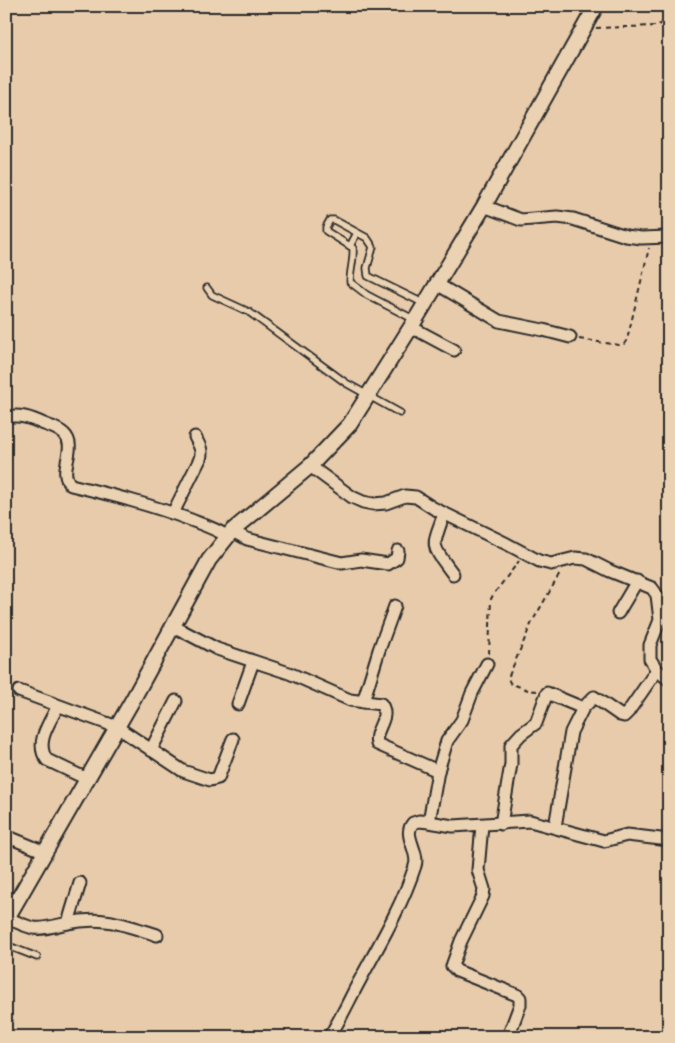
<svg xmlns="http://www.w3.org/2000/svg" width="675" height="1043" font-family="'Playpen Sans',sans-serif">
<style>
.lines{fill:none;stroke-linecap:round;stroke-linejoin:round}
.service-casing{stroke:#2b2b2b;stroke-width:9}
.minor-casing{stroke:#2b2b2b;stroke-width:15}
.tertiary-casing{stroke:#2b2b2b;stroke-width:18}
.path{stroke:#2b2b2b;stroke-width:2;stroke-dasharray:5 4;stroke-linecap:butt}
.service{stroke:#ead2b2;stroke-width:5.5}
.minor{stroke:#ead2b2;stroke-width:11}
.tertiary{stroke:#ead2b2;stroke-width:14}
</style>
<rect width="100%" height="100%" fill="#e8cbab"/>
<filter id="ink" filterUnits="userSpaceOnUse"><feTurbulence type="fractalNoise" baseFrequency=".02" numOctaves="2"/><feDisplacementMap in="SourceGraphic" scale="10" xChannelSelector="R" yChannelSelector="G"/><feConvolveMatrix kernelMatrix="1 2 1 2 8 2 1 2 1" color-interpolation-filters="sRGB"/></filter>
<g filter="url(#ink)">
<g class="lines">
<defs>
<g id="service">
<polyline points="350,246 357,233"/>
<polyline points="207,288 212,295 249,312 346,383 400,413"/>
<path d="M415,320L367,295L350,282C350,270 354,260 353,248L326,231V227L330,220H334L367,238L373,247L367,268L368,276L425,304"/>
<polyline points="6,945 37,957"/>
</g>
<g id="minor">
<polyline points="484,206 521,220 557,217 573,219 626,236 641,238 669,237"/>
<polyline points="437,284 499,321 543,330 570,337"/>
<polyline points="411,327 454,350"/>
<path d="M6,417C20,414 31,418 44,424C50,426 59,429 64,434C79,448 56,471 71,485C112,495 152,505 191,520C204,525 216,529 227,536"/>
<polyline points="310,466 352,497 363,502 373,504 386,503 405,496 416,497 433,508 507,544 539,561 551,564 575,558 586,559 610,571 652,588 657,595 660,620 650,645 650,659 657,670 669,680"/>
<path d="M173,513L200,459C203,450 199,445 195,437"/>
<path d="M444,514C431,549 431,544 453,574"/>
<polyline points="232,531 247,539 342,563 361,560 388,564 397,558 398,551"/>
<polyline points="618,613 637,581"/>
<path d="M173,626L217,649L289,673L350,700L381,704C391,719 373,729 377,744L438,771"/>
<polyline points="19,691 117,727 183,771 210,780 218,778 233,739"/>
<polyline points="363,702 379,650 395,606"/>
<polyline points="238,704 253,662"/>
<path d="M58,706C50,722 34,743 47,760L87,779"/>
<polyline points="151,750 176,701"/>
<polyline points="429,822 438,771 447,741 462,720 472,693 487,664"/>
<polyline points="501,824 511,764 511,745 521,734 536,723 547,693 583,708"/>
<polyline points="482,825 478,870 484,889 483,896 461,941 452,966 457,971 517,995 520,998 520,1005 508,1037"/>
<polyline points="555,827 571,732 583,708 594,697 620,715 624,716 628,712 657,670"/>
<polyline points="6,836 45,852"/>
<path d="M8,918C37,932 37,930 68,923L80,883"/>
<path d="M68,923C102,915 125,925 157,935"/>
<path d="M329,1037C341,1019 350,998 360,980C380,943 402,906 415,866C420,852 402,835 413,823L419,821L429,822L453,826L530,821L604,841L627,835L669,840"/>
</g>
<polyline id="tertiary" points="6,920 132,701 209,560 232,531 310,466 350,424 411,327 484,206 596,6"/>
</defs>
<!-- service casing -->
<use href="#service" class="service-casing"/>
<!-- minor casing -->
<use href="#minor" class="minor-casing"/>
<!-- tertiary casing -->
<use href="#tertiary" class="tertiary-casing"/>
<!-- path -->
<g class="path">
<polyline points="596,28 656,26 669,20"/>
<polyline points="579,339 619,345 624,344 627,340 649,248"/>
<polyline points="489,654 491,599 493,595 519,561"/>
<polyline points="537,691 528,690 510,683 508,678 532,622 561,572"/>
</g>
<!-- service -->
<use href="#service" class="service"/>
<!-- minor -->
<use href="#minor" class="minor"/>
<!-- tertiary -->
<use href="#tertiary" class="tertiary"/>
</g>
</g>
<!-- margin -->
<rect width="675" height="1043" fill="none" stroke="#ead2b2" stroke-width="25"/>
<rect x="12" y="12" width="650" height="1018" fill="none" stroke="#2b2b2b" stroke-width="2" filter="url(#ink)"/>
</svg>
